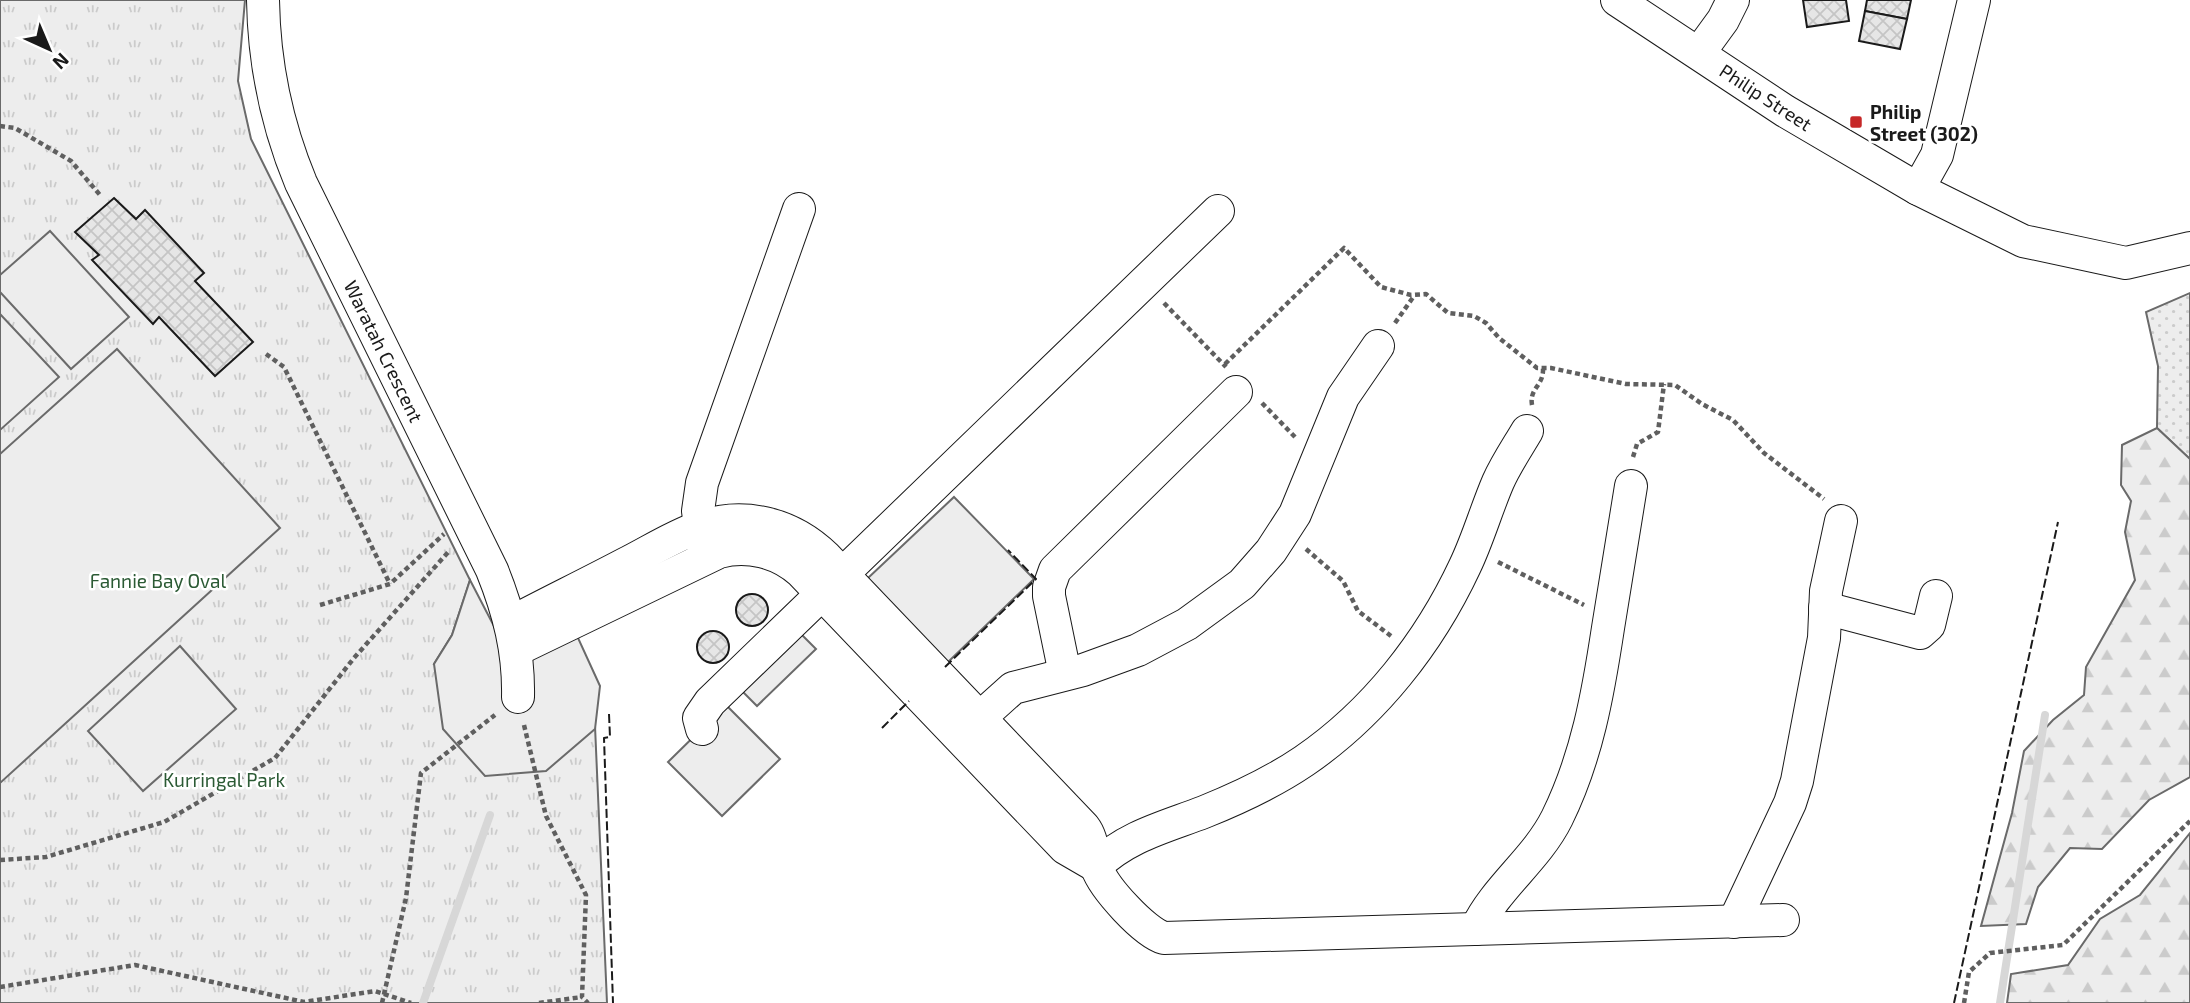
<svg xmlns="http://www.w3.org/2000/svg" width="2190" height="1003" font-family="'Exo 2',sans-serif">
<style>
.grass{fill:url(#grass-dots);stroke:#6a6a6a;stroke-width:2}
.forest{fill:url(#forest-firs);stroke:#6a6a6a;stroke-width:2}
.park{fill:url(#park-tufts);stroke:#6a6a6a;stroke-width:2}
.pitch{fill:#ededed;stroke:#6a6a6a;stroke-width:2}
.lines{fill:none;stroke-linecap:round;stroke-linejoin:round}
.stream{stroke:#d7d7d7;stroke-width:8}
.building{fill:url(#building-cross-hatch);stroke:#1a1a1a;stroke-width:2}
.minor-casing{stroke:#1a1a1a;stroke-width:34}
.path{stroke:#5f5f5f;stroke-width:4.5;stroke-dasharray:5 3.5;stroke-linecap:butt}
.minor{stroke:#fff;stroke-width:32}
.fence{stroke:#1a1a1a;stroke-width:2;stroke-dasharray:9 3.5;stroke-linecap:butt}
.poi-dot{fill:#c62828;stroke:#fff;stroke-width:2.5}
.labels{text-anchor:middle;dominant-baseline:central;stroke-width:5;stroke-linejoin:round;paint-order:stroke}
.street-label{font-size:19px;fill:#1a1a1a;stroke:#fff}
.poi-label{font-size:19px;font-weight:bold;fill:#1a1a1a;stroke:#fff;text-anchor:start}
.park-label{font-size:19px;fill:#2b5a34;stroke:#fff}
</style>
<defs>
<pattern id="grass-dots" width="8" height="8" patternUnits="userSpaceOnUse" patternTransform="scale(1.75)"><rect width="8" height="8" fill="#ededed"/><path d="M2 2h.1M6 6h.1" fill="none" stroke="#cbcbcb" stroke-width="1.8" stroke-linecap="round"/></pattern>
<pattern id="forest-firs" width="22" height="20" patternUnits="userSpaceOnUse" patternTransform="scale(1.75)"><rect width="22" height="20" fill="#ededed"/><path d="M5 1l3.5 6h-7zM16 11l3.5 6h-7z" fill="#cbcbcb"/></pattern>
<pattern id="park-tufts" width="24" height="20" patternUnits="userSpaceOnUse" patternTransform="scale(1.75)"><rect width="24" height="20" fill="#ededed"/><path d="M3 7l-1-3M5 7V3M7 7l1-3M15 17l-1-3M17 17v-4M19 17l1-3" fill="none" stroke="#cbcbcb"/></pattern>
<pattern id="building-cross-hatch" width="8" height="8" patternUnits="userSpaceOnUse" patternTransform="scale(1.75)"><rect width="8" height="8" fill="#e6e6e6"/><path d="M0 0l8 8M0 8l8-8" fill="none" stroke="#c5c5c5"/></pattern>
</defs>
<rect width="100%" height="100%" fill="#fff"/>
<!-- grass -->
<polygon class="grass" points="2190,293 2190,459 2157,428 2158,366 2146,312"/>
<!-- forest -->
<g class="forest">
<polygon points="2157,428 2190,459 2190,777 2149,800 2102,849 2070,848 2038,887 2026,924 1981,926 2012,813 2024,751 2053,720 2084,695 2086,667 2135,580 2125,532 2131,501 2121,485 2122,445"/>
<polygon points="2190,833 2190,1003 2007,1003 2011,974 2068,965 2100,919 2140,895"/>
</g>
<!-- park -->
<polygon class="park" points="0,0 245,0 238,81 251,139 470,580 452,635 434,664 595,726 607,1003 0,1003"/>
<!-- pitch -->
<g class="pitch">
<polygon points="50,231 129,317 71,369 0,292 0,275"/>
<polygon points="0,314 59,377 0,430"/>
<polygon points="117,349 280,528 0,783 0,454"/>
<polygon points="954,497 1034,579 946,664 871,586 868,578"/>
<polygon points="470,580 512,661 581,627 578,638 600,686 595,729 546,771 485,776 443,729 434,664 452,635"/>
<polygon points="799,632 816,649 757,706 741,690"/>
<polygon points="180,646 236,709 143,791 88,731"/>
<polygon points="726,705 780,759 722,816 668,762"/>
</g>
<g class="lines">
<!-- stream -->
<g class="stream">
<polyline points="423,1003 490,815"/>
<polyline points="2000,1003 2045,715"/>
</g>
</g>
<!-- building -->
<g class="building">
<polygon points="1803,0 1846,0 1849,21 1807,27"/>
<polygon points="1867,0 1911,0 1907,19 1865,11"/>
<polygon points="1865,11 1907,19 1900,49 1859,41"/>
<polygon points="114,198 136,219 145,210 204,273 195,281 253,342 215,376 159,317 153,324 92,260 99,255 75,232"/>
<circle cx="752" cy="610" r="16"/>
<circle cx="713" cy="647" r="16"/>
</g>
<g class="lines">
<defs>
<g id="minor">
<path d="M263,0C264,65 276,123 301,183L492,570C509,612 519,652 518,697"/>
<polyline points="1617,0 1785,111 1918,189 2023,241 2126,263 2190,248"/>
<polyline points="1699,53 1723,20 1733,0"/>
<polyline points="1918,189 1937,155 1974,0"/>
<polyline points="703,546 698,511 702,483 799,209"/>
<polyline points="1825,608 1920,633 1929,625 1936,596"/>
<path d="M510,623C548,603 587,584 625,564C649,552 672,537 697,528C743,511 791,523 826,557L1084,827C1094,840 1091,854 1097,868C1104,888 1144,932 1164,938L1783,920"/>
<path d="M516,650L719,552C747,544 779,552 801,572L1065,848L1096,866"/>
<polyline points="1065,674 1049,596 1049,587 1055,570 1236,392"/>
<polyline points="702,729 699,718 710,702 1218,211"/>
<polyline points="964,732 1013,688 1083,670 1138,650 1187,624 1242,584 1271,551 1295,514 1343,397 1378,346"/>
<path d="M1096,866C1127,836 1165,827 1204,812C1239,798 1273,782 1304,761C1374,713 1429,643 1465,566C1478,539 1486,510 1498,482C1506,464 1517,448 1527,431"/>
<polyline points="1734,922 1790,803 1797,781 1824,638 1826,591 1841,521"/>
<path d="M1476,929C1496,887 1536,860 1557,818C1587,757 1598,694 1608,628C1616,581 1623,533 1631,486"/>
</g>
</defs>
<!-- minor casing -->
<use href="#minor" class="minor-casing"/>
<!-- path -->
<g class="path">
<polyline points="0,126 15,128 71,161 100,195"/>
<polyline points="1164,303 1226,367"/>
<polyline points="1395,323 1414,296"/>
<polyline points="266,354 284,367 390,584"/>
<polyline points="1225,364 1344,248 1381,287 1411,295 1426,294 1448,313 1474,316 1486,323 1499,338 1537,368 1551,368 1626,384 1675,385 1702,404 1733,420 1764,453 1824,499"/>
<polyline points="1262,403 1295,437"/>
<path d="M1532,405C1529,388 1544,386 1543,368"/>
<polyline points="1633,457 1637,444 1658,432 1664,384"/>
<polyline points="1306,549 1343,581 1358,611 1391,636"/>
<polyline points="1498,562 1584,605"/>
<polyline points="320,605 390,584 444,534"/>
<polyline points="524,725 546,816 586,895 582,997 588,1003"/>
<polyline points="0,860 46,857 164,822 275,758 354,658 450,550"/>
<polyline points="0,987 135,965 304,1002 375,991 411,1003"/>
<polyline points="382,1003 406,898 421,773 495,715"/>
<polyline points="539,1003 582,997"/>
<polyline points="1964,1003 1969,972 1990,953 2063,945 2190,821"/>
</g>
<!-- minor -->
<use href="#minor" class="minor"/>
<!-- fence -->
<g class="fence">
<polyline points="945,667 1036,579 1008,550"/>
<polyline points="609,714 610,737 604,738 613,1003"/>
<polyline points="882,728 909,701"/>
<polyline points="1954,1003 2058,522"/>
</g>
</g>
<!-- markers -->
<rect class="poi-dot" x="1849" y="115" width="14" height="14" rx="3.5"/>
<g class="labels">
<!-- street labels -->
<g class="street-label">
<text transform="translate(1766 97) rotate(33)">Philip Street</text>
<text transform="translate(384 351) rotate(64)">Waratah Crescent</text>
</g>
<!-- poi labels -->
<g class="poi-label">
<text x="1870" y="111">Philip<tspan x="1870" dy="22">Street (302)</tspan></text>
</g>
<!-- park labels -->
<g class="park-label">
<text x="158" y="580">Fannie Bay Oval</text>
<text x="224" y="779">Kurringal Park</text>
</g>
</g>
<!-- north arrow -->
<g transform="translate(49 49) rotate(136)" stroke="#ffffff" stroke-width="5" paint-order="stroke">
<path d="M0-5L12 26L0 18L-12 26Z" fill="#1a1a1a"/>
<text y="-10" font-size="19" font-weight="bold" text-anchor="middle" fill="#1a1a1a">N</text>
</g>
</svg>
